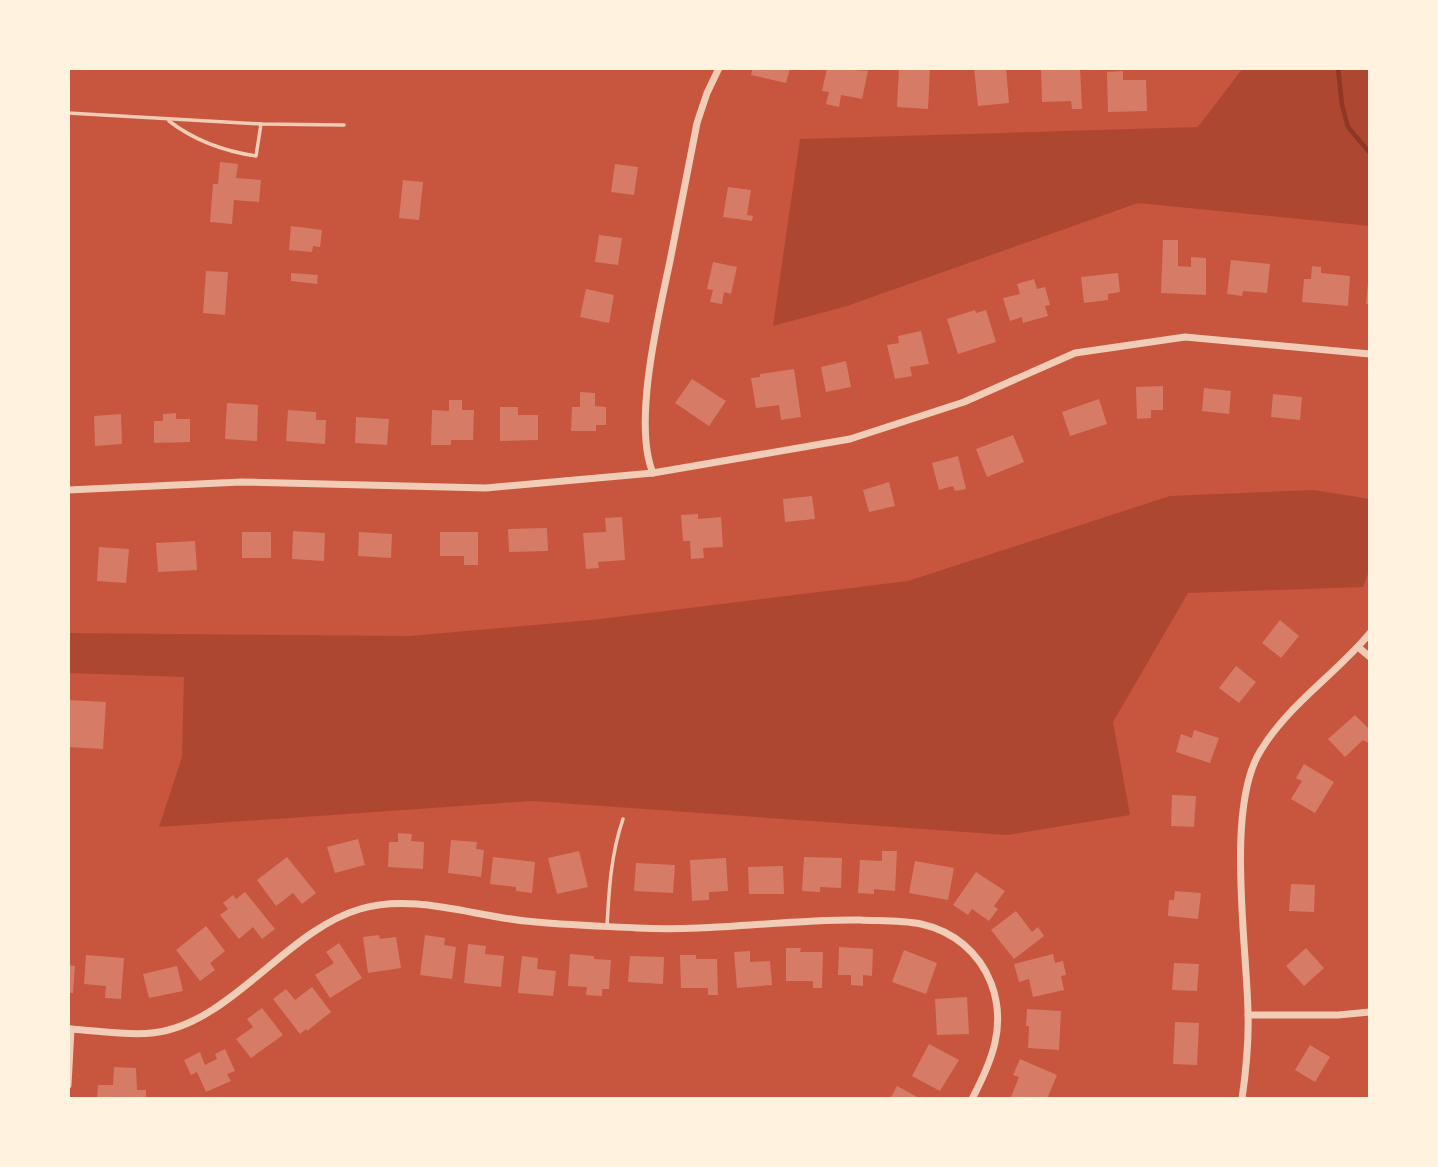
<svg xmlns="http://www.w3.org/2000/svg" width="1438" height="1167" font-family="'Crimson Pro',serif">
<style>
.green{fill:#ae4732}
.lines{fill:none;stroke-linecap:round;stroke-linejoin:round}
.stream{stroke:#8f3625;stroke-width:4.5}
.building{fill:#d67c66}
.service{stroke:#f1ccb7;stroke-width:3.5}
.minor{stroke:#f1ccb7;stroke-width:7}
</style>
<rect width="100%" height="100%" fill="#c8553d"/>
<!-- green -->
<g class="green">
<polygon points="1243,68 1370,68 1370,226 1138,203 847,306 773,326 800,139 1198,127"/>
<polygon points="1314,490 1370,499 1370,568 1363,587 1188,593 1113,722 1130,815 1007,835 532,801 159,827 182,757 184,677 68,673 68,633 409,636 592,620 908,581 1170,496"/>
</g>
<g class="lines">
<!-- stream -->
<polyline class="stream" points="1338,68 1342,105 1348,127 1370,153"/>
</g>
<!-- building -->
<g class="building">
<polygon points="753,68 790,68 786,83 751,75"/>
<polygon points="827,68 868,71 862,99 841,95 839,107 826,104 829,92 822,91"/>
<polygon points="899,68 930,68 928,109 897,107"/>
<polygon points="974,68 1006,68 1009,103 978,106"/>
<polygon points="1041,68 1080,68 1082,109 1072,109 1071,101 1042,102"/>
<polygon points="1123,71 1123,80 1146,80 1147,111 1108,112 1107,72"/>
<polygon points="220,162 238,164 236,178 261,180 259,202 234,200 232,224 210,222 213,184 218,184"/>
<polygon points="615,164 638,167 634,195 611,192"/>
<polygon points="403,180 423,182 419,220 399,218"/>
<polygon points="728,187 751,190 747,215 753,216 752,221 723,217"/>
<polygon points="291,226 322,230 320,247 313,246 312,252 289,250"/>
<polygon points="599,235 622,238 618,265 595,262"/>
<polygon points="1163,240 1178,240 1178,266 1191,267 1191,257 1206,258 1206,295 1161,293"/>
<polygon points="1231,260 1270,264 1267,293 1243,291 1242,296 1227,294"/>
<polygon points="713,262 737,267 731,294 724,292 722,304 710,302 713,290 707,289"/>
<polygon points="1312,266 1321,267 1321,273 1350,276 1348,306 1302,302 1304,279 1311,279"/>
<polygon points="206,271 228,272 225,315 203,313"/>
<polygon points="291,273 318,275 317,284 291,281"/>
<polygon points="1118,273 1120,292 1108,294 1108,300 1084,303 1081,277"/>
<polygon points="1034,279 1037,289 1045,287 1050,305 1045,306 1048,316 1023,323 1022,317 1010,321 1003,298 1020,294 1017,284"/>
<polygon points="1368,283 1370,283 1370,304 1366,304"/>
<polygon points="586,289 614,295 609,323 580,317"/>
<polygon points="975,310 976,313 986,310 996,342 958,354 947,319"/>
<polygon points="921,331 929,364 910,367 912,376 895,379 887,345 899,343 898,336"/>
<polygon points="846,361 851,387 826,392 821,367"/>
<polygon points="794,369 801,417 781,420 779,405 756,408 751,378 760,377 760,374"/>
<polygon points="692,379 726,401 709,426 675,403"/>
<polygon points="1163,386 1163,410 1151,410 1151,418 1137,419 1136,387"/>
<polygon points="1204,388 1231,391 1229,414 1202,411"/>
<polygon points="580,392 595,393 595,406 606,407 606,425 596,425 596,431 571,431 572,407 580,407"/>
<polygon points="1273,394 1302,397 1300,420 1271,417"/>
<polygon points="1099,399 1107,424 1070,436 1062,412"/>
<polygon points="449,400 462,400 462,410 474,410 473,440 451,440 451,445 431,445 432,410 449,411"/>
<polygon points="227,403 258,405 257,441 225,439"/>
<polygon points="500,407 518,407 518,415 538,415 538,440 500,441"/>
<polygon points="288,410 316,412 316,420 326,420 325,444 286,441"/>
<polygon points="176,413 176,419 190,419 190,442 154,443 154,421 163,421 163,414"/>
<polygon points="121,414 122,444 95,446 94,416"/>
<polygon points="356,417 389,419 387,445 355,443"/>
<polygon points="1013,435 1024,462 987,477 976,449"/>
<polygon points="958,456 966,489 955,491 953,486 939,490 932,463"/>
<polygon points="889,482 895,506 869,512 863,490"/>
<polygon points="812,496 815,519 785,522 783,499"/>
<polygon points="698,514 698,519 721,517 723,547 703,548 704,558 691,559 690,541 683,541 681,515"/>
<polygon points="622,517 625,560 598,562 599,568 586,569 583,533 606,532 605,518"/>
<polygon points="547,528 548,551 509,552 508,529"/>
<polygon points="293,531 325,533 324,561 292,559"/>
<rect x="242" y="532" width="29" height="26"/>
<polygon points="359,532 392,534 391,558 358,556"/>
<polygon points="440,532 478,532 478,565 464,565 464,556 440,556"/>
<polygon points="195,541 197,570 158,572 156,543"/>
<polygon points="99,547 129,549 126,583 97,581"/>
<polygon points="1280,620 1299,636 1281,658 1262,643"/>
<polygon points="1236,666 1256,682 1239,703 1219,688"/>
<polygon points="68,700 106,702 103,749 68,747"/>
<polygon points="1355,715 1370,730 1370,744 1363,740 1345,757 1328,739"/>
<polygon points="1194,730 1219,738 1210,763 1176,752 1181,734 1192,738"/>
<polygon points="1304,764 1334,782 1315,813 1291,799 1302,781 1296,778"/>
<polygon points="1172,795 1196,796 1194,827 1171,826"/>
<polygon points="398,833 412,834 411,841 424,842 423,869 388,867 389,842 398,842"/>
<polygon points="358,839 365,865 335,873 327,847"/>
<polygon points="451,840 477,842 476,849 484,850 481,877 448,873"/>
<polygon points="579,851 588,887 557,894 548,858"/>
<polygon points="882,851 897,851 895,891 874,889 874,894 858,893 860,860 882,861"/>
<polygon points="287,857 316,893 302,904 293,893 276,906 257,880"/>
<polygon points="493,857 535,862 532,893 516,891 516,887 490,884"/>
<polygon points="804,857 842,858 841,888 820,887 820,892 802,891"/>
<polygon points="726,858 728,891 709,892 709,900 692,901 690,860"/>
<polygon points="915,861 954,868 948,900 909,893"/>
<polygon points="636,863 675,865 673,893 634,891"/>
<polygon points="783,866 784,894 749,894 748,867"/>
<polygon points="976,872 1005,891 994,906 998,909 989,921 972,909 968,915 953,905"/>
<polygon points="1291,884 1315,885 1314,912 1289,911"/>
<polygon points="1175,891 1201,893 1198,919 1168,916 1169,900 1174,900"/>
<polygon points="245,892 275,929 262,939 253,927 239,939 220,915 228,909 223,903 233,895 236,899"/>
<polygon points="1016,911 1032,932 1038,927 1044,936 1014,959 991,930"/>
<polygon points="206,926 225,951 210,963 215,970 200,981 176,950"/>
<polygon points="379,935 380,939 396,937 401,968 368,973 363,937"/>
<polygon points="425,935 445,938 444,945 456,947 452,979 420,975"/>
<polygon points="339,943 362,978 330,998 315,975 334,963 326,952"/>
<polygon points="468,944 486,946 485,954 504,956 501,987 464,983"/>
<polygon points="839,947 873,949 872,976 863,975 863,986 851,985 851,975 838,975"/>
<polygon points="786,948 801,948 800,952 823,952 822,988 813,988 813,981 786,981"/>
<polygon points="1306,948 1324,968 1304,986 1286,966"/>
<polygon points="904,950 937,963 926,994 892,982"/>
<polygon points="750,951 750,962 770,961 772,985 737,988 734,952"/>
<polygon points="570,954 594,956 594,959 611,960 609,989 602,989 602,996 586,995 587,987 568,986"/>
<polygon points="1053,954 1055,963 1063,961 1066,975 1061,976 1064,990 1033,997 1029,979 1019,982 1014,964"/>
<polygon points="86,955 124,958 121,999 105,998 106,986 84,984"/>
<polygon points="680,955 696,955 696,959 717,959 718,995 708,995 708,988 681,988"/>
<polygon points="522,956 538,958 537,969 556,971 553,996 518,993"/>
<polygon points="630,956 664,957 663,984 628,982"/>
<polygon points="1174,963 1199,964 1197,991 1172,990"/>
<polygon points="68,965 75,966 73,993 68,993"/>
<polygon points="177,966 183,991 149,998 143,974"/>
<polygon points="312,987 331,1012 307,1031 306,1029 300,1034 273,999 286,989 295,1000"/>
<polygon points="967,997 969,1034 937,1035 935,999"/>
<polygon points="262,1008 283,1035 251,1058 236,1039 253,1027 247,1019"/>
<polygon points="1027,1009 1061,1011 1059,1050 1028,1048 1029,1026 1026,1026"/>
<polygon points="1175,1022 1199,1023 1197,1065 1173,1064"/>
<polygon points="929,1044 959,1060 940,1091 912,1076"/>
<polygon points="1310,1045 1330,1057 1315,1082 1295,1070"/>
<polygon points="225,1049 235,1071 227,1074 231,1081 206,1092 197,1072 191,1075 184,1060 200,1052 205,1065 217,1059 215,1054"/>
<polygon points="1020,1059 1057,1075 1047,1099 1011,1097 1019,1077 1013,1075"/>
<polygon points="114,1067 136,1068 137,1090 146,1090 146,1099 97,1099 98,1085 113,1085"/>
<polygon points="897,1086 921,1099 890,1099"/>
</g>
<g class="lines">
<!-- service -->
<g class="service">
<polyline points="68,113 261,124 344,125"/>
<path d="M169,121C195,141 223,151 256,156L261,124"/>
<path d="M607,926C609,889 611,854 623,819"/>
</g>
<!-- minor -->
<g class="minor">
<path d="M653,473C632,424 659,313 670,261C679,215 688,169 697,123L707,93L719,68"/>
<polyline points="68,490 241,482 486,488 653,473 850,439 964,402 1075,353 1185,337 1370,354"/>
<polyline points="1358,647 1370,657"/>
<polyline points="1248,1015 1338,1015 1370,1012"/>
<path d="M68,1029C95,1030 125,1036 152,1033C230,1025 285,931 360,909C413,893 473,916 526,921C563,925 600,926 637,928C712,932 786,919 860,920C880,921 901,920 921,924C953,931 979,952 991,983C1007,1025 992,1061 972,1099"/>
<polyline points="68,1085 71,1029"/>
<path d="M1242,1099C1246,1071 1249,1042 1248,1013C1247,946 1225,806 1261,750C1289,704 1336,674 1370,633"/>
</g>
</g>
<!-- border -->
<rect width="1438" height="1167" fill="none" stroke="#fff3e0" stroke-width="140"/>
</svg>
